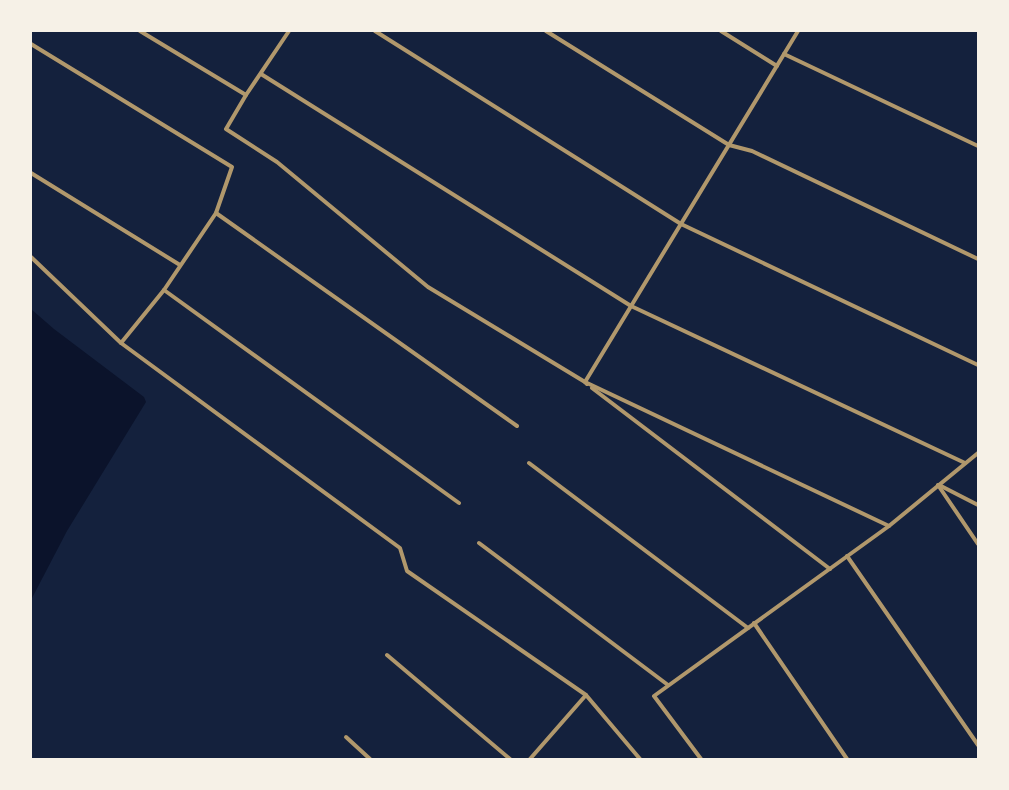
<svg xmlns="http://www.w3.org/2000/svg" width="1009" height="790" font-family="'Source Sans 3',sans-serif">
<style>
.water{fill:#0b132b}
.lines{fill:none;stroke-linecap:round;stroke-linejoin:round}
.minor{stroke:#b1986c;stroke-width:4}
</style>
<rect width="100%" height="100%" fill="#14213d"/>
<!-- water -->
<polygon class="water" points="31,309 54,329 144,397 146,402 67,531 31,600"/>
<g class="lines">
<!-- minor -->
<g class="minor">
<polyline points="140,31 246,95 289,31"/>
<polyline points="375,31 681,224 978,365"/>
<polyline points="546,31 729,145 752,151 978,259"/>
<polyline points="721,31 777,66"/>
<polyline points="31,44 232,167 216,213 164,290 121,343"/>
<polyline points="784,54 978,146"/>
<polyline points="261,74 631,306 965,463"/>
<polyline points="246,95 226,129 277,162 428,287 585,382 889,526"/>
<polyline points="31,173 180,265"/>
<polyline points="216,213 517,426"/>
<polyline points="31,257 121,343 400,548 407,571 586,695 640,759"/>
<polyline points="164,290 459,503"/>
<polyline points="587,384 585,382 798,31"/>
<polyline points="592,388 830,569"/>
<polyline points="529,463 748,628"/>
<polyline points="938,485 978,544"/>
<polyline points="939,485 978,505"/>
<polyline points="479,543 668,685"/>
<polyline points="847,556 978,745"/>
<polyline points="754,623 847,759"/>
<polyline points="387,655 510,759"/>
<polyline points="346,737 370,759"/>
<polyline points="530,759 586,695"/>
<polyline points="701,759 654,696 889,526 978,453"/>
</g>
</g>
<!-- border -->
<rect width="1009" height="790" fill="none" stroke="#f6f1e7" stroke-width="64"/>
</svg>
